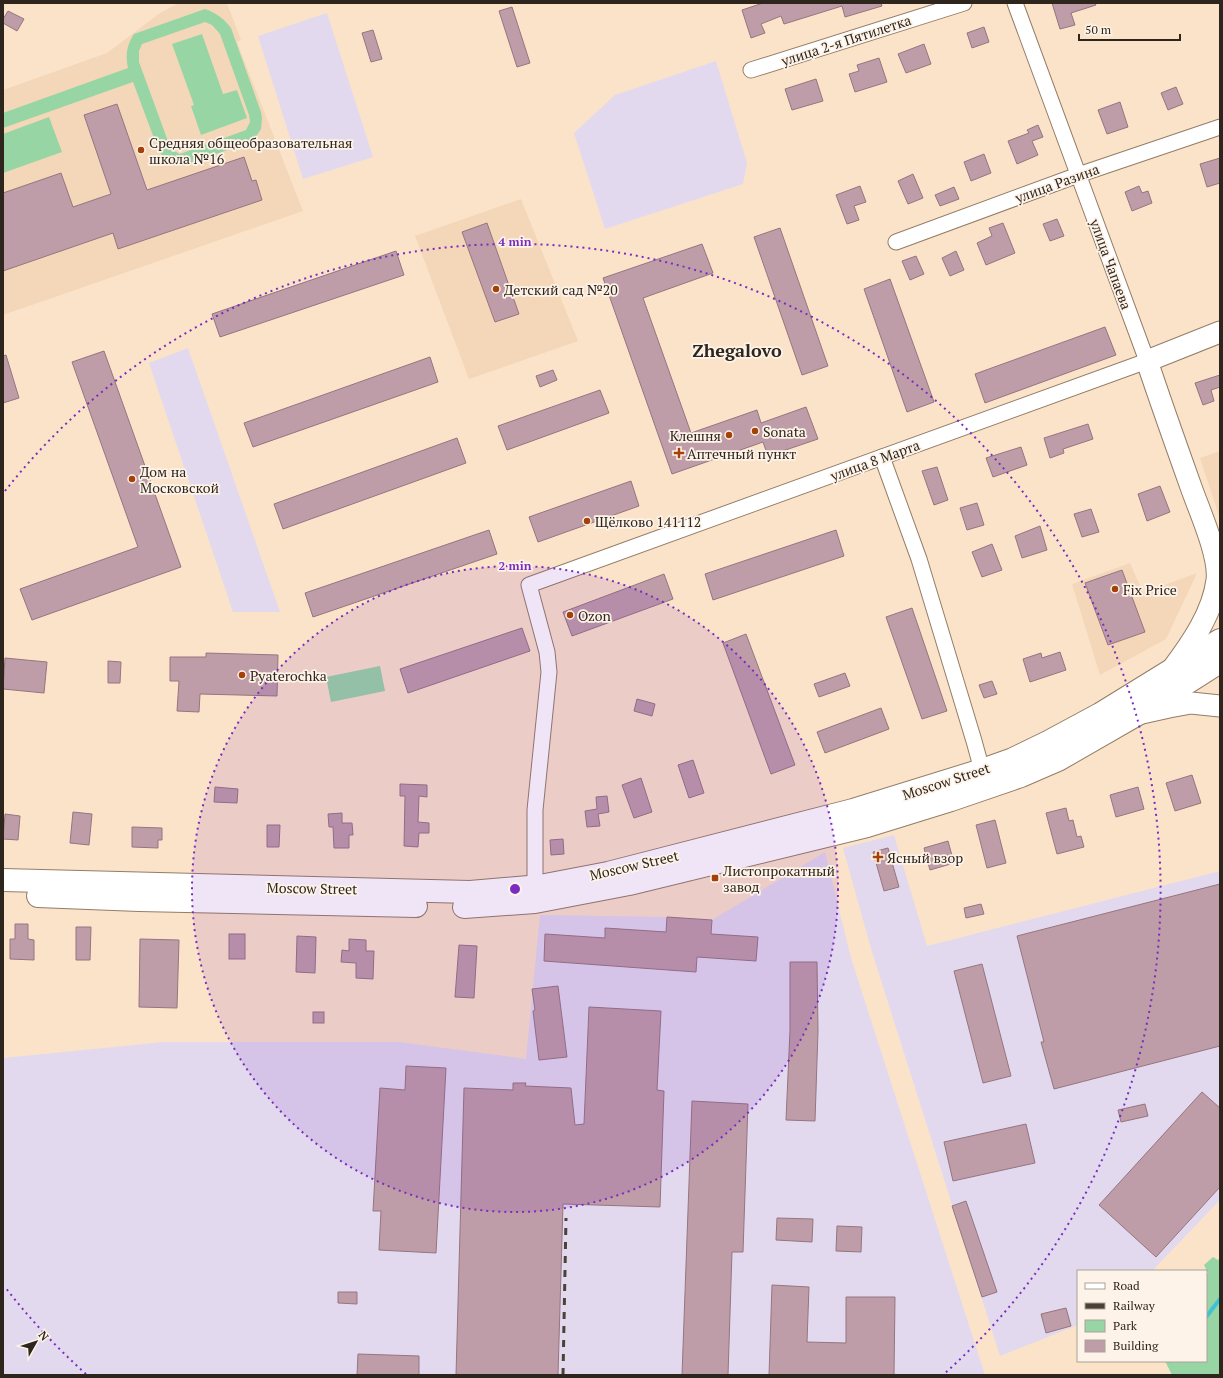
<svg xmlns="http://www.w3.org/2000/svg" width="1223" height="1378" font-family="'PT Serif',serif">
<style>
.built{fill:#f4d7b8}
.industrial{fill:#e2d9ee}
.green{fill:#98d5a4;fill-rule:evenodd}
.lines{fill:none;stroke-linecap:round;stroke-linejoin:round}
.stream{stroke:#3fc2d4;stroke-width:4}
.building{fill:#bf9da8;stroke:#957580}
.street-casing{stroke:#937d66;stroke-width:17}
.secondary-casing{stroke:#937d66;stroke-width:23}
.primary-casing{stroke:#937d66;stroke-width:24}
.street{stroke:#fff;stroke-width:15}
.secondary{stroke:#fff;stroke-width:21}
.primary{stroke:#fff;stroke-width:22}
.rail{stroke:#4c4135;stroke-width:3;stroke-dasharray:7 7;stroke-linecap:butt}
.ring{fill:none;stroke:#7b2cbf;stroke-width:2;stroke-dasharray:2 4}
.poi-dot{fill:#a44108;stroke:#fdf3e9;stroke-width:1.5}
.labels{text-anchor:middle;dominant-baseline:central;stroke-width:3.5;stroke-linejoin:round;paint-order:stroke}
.street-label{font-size:14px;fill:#2e251c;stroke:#fdf3e9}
.poi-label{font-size:14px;fill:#2e251c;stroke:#fdf3e9;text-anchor:start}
.district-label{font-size:18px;font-weight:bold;fill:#2e251c;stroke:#fdf3e9}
.centre{fill:#7b2cbf;stroke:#fdf3e9;stroke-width:2}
.ring-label{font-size:12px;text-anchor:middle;font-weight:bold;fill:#7b2cbf;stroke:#fdf3e9;stroke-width:3.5;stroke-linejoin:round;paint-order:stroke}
</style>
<rect width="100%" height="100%" fill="#fbe3c9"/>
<!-- built -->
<g class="built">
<polygon points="179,3 227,3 241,40 237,42 303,211 3,315 3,90 107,53 160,13"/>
<polygon points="521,199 578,341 469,379 415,236"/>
<polygon points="1220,451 1220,519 1200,458"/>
<polygon points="1130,563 1143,593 1197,573 1166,639 1100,675 1072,584"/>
</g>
<!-- industrial -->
<g class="industrial">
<polygon points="327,13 373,157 303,179 258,36"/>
<polygon points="716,61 747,163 743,184 605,229 574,133 615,95"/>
<polygon points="188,348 280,612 233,612 149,363"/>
<polygon points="894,835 927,946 1220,871 1220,1200 1152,1271 1078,1271 1078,1325 1000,1356 872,952 843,848"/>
<polygon points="825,852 851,958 985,1375 3,1375 3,1058 164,1042 399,1042 526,1059 540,915 667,917 712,920"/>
</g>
<!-- green -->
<g class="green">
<path d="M205,9C217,13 224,19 231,28L261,112L262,118L261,129L253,141L182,166C170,164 163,159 158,149L133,82L3,128V113L128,68C125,55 127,45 134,34ZM205,22L212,25L220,34L249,115L250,122L246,130L180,154L174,151L169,144L139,62V51L142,44Z"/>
<polygon points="202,34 223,94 237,90 247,118 201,135 191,106 194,105 172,44"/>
<polygon points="49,117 62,152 3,173 3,134"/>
<polygon points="380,666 385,691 331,702 326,677"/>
<polygon points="1213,1257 1218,1260 1220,1258 1220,1347 1219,1350 1220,1352 1220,1375 1172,1375 1165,1361 1206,1361 1206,1275 1208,1273 1204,1265"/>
</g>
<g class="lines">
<!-- stream -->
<polyline class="stream" points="1206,1317 1220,1299"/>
</g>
<!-- building -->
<g class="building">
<polygon points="763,3 881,3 882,6 845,17 842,6 784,24 781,16 761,24 765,33 751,38 742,10"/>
<polygon points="1052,3 1095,3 1096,5 1071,13 1075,25 1060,29"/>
<polygon points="512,7 530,63 517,67 499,11"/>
<polygon points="8,11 24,19 17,31 3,23 3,19"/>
<polygon points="984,27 989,42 972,48 967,33"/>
<polygon points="373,30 382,59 371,62 362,33"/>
<polygon points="924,44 931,64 906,73 898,54"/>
<polygon points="879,58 887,82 855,92 849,74 859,71 857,65"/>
<polygon points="816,79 823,101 792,110 785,89"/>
<polygon points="1176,87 1183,104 1168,110 1161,93"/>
<polygon points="1120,102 1128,127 1107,134 1098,110"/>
<polygon points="117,104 147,190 244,157 252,181 256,180 262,200 118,249 113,233 3,271 3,193 61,173 73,207 111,194 84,115"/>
<polygon points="1038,125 1043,137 1032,141 1038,155 1017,164 1008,141 1029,133 1027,130"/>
<polygon points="984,154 991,173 971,181 964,162"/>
<polygon points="1220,158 1220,183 1207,187 1200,164"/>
<polygon points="913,174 923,198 908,204 898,181"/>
<polygon points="860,186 866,202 854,206 859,220 847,224 836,195"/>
<polygon points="1139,186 1142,193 1148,191 1152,203 1132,211 1125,192"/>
<polygon points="954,187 959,199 940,206 935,195"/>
<polygon points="1057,219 1064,236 1050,241 1043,224"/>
<polygon points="487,223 519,314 495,322 462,232"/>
<polygon points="1003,223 1015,253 986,265 977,243 992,236 989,228"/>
<polygon points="780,228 828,366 802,375 754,237"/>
<polygon points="702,244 713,273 643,298 691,433 757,410 761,423 806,407 818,439 768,456 763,442 672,474 603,278"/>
<polygon points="396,251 404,275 220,337 212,314"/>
<polygon points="956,251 964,270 950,276 942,258"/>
<polygon points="916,256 924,274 910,280 902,261"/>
<polygon points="890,279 934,402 907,412 864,289"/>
<polygon points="1105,327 1116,355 985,403 975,374"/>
<polygon points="104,351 181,567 32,620 20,589 138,547 72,362"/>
<polygon points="6,355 19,398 3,403 3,356"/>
<polygon points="430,357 438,382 253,447 244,423"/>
<polygon points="553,370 557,380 540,387 536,376"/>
<polygon points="1220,375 1220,387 1211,390 1214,401 1203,405 1195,383"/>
<polygon points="600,390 609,413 507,450 498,426"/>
<polygon points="1088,424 1093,439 1063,449 1064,453 1050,458 1044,438"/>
<polygon points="457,438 466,463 283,529 274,504"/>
<polygon points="1021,447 1027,465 993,477 986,458"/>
<polygon points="937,467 948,500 934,505 922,471"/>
<polygon points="631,481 639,506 538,542 529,517"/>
<polygon points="1160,486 1170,512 1147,521 1138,494"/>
<polygon points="977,503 984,525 967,530 960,508"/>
<polygon points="1091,509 1099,532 1082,537 1074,514"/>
<polygon points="1040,526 1047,550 1022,558 1015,536"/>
<polygon points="489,530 497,554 313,617 305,593"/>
<polygon points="836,530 844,556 713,600 705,574"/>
<polygon points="992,544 1002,570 982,577 972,552"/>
<polygon points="1122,570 1145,632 1108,645 1085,583"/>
<polygon points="664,574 673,599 572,636 563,612"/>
<polygon points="912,608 947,711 922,719 886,617"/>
<polygon points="522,628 530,651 408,693 400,669"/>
<polygon points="746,634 795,765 771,774 723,643"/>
<polygon points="1060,652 1066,670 1030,682 1023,659 1041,653 1042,658"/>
<polygon points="206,653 278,655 277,696 200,694 199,712 177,711 179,681 170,681 170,657 206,657"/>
<polygon points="5,658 47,662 44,693 3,689"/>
<polygon points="108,661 121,662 120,683 108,683"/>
<polygon points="845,673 850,686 819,697 814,684"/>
<polygon points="992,681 997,694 984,698 979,685"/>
<polygon points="637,699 655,704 652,716 634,711"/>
<polygon points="881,708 889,729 825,753 817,732"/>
<polygon points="693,760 704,793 689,798 678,765"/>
<polygon points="1192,775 1201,803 1175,811 1166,783"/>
<polygon points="641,778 652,812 634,818 622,785"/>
<polygon points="400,784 427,785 427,797 419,796 418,822 429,823 429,833 419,833 418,847 404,846 405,796 400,796"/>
<polygon points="215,787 238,789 237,803 214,802"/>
<polygon points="1138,787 1144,809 1116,817 1110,795"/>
<polygon points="607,796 609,812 598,814 600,826 587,827 585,811 597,809 596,797"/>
<polygon points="1066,808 1069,821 1073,820 1077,837 1081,836 1084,847 1057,854 1046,813"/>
<polygon points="73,812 92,814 89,845 70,843"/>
<polygon points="342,813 342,823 352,823 353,835 349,835 349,848 334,848 333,827 329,827 328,814"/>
<polygon points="5,814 20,816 18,840 3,839"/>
<polygon points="995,820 1006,863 987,868 976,825"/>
<polygon points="267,825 280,825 279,847 267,847"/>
<polygon points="132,827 162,828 162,840 158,840 158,848 132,847"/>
<polygon points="563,839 564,854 551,855 550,840"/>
<polygon points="948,841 954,863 930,870 924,848"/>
<polygon points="888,848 899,887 884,891 873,852"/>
<polygon points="1220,884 1220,1046 1054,1089 1041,1042 1044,1042 1017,936"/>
<polygon points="981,904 984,914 966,918 964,908"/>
<polygon points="667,917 712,920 711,934 758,937 756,961 697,957 696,972 544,961 545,934 605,938 605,928 666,932"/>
<polygon points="15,924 28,924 28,939 34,940 34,960 10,959 10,939 15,939"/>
<polygon points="76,927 91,927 90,960 76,960"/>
<rect x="229" y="934" width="16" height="25"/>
<polygon points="297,936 316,937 315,973 296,972"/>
<polygon points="140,939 179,940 177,1008 139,1007"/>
<polygon points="349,939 366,940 366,951 374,951 373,979 356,978 356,963 341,962 342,950 349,951"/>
<polygon points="459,945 477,946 474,998 455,997"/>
<polygon points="790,962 817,962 818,1031 815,1121 786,1120 790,1030"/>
<polygon points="982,964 1011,1076 983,1083 954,971"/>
<polygon points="558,986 567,1057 539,1060 533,1011 535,1010 532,989"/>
<polygon points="589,1007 661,1011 657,1090 664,1091 660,1207 563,1204 558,1375 456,1375 464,1088 513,1090 513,1083 526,1083 525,1086 571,1088 575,1125 584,1124"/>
<rect x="313" y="1012" width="11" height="11"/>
<polygon points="406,1066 446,1068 436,1253 379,1250 381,1211 373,1211 380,1088 405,1090"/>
<polygon points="1202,1092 1220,1108 1220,1187 1156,1257 1099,1205"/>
<polygon points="692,1101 748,1104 743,1252 732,1252 728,1375 682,1375"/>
<polygon points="1145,1104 1148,1116 1121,1122 1118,1110"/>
<polygon points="1026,1124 1035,1163 953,1181 944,1142"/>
<polygon points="966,1201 997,1292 982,1297 952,1206"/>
<polygon points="777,1218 813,1219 812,1242 776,1240"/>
<polygon points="837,1226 862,1227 861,1252 836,1251"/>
<polygon points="772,1285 809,1287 807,1342 846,1343 846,1297 895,1297 894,1375 769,1375"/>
<polygon points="338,1292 357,1292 357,1304 338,1303"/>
<polygon points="1066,1308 1071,1326 1046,1333 1041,1314"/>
<polygon points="358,1354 419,1356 419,1375 357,1375"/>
</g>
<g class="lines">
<defs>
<g id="street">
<polyline points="751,70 964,3"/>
<polyline points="896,242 1078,175 1220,127"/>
<polyline points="882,457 919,559 974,741 982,770"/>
<polyline points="535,886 535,810 549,672 547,652 529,585 1147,361 1015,3"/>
</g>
<g id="secondary">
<path d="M1173,668C1192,643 1213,612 1217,580C1220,556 1199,510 1191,487C1176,445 1161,403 1147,361L1220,332"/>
<polyline points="1142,713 1169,707 1191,703 1220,706"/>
</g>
<g id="primary">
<polyline points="3,880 470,892 540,886 608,873 853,810 982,770 1013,759 1048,742 1100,714 1220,640"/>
<polyline points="38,896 139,900 416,906"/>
<polyline points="464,907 535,902 629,884 867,826 951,800 1021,776 1058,760 1138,714 1220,662"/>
</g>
</defs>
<!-- street casing -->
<use href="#street" class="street-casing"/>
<!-- secondary casing -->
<use href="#secondary" class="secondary-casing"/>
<!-- primary casing -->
<use href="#primary" class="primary-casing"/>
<!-- street -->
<use href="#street" class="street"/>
<!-- secondary -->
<use href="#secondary" class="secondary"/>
<!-- primary -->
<use href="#primary" class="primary"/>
<!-- rail -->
<polyline class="rail" points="563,1375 566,1218"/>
</g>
<!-- distance rings -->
<circle cx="515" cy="889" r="323" fill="#7b2cbf" fill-opacity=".12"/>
<g class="ring">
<circle cx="515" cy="889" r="323"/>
<path d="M86 1374A647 647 0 0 1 5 1287M5 491A647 647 0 1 1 944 1374"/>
</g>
<!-- markers -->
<g class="poi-dot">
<circle cx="141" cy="150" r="4"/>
<circle cx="496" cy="289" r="4"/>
<circle cx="755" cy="431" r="4"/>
<circle cx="729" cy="435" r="4"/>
<path d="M677 447h4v4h4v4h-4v4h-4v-4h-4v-4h4z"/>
<circle cx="132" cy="479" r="4"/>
<circle cx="587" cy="521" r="4"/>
<circle cx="1115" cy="589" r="4"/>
<circle cx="570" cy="615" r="4"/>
<circle cx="242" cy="675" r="4"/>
<path d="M876 851h4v4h4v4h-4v4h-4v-4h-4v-4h4z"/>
<rect x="711" y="874" width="8" height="8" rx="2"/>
</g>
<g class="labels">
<!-- street labels -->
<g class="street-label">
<text transform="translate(846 40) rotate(-18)">улица 2-я Пятилетка</text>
<text transform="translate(1057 183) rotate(-20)">улица Разина</text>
<text transform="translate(1111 264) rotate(70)">улица Чапаева</text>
<text transform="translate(875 460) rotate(-20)">улица 8 Марта</text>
<text transform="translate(946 781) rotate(-18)">Moscow Street</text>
<text transform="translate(634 865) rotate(-13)">Moscow Street</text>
<text transform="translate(312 888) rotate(1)">Moscow Street</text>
</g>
<!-- poi labels -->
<g class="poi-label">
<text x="149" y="142">Средняя общеобразовательная<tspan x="149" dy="16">школа №16</tspan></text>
<text x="504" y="289">Детский сад №20</text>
<text x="763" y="431">Sonata</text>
<text x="721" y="435" text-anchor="end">Клешня</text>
<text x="687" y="453">Аптечный пункт</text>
<text x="140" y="471">Дом на<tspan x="140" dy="16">Московской</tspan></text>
<text x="595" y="521">Щёлково 141112</text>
<text x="1123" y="589">Fix Price</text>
<text x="578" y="615">Ozon</text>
<text x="250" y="675">Pyaterochka</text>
<text x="887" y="857">Ясный взор</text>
<text x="723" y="870">Листопрокатный<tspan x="723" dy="16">завод</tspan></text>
</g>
<!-- district labels -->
<g class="district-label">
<text x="737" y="350">Zhegalovo</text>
</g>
</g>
<circle cx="515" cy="889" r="6" class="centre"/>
<g class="ring-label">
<text x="515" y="246">4 min</text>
<text x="515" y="570">2 min</text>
</g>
<!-- border -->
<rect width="1223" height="1378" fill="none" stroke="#2e251c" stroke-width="8"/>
<!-- legend -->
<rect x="1077" y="1270" width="130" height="92" fill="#fdf3e9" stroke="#aaa197"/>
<rect x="1085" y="1283" width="20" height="6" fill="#ffffff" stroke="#aaa197"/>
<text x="1113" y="1290" font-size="12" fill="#2e251c">Road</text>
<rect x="1085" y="1303" width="20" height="6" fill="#4c4135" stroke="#aaa197"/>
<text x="1113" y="1310" font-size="12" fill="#2e251c">Railway</text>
<rect x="1085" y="1320" width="20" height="12" fill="#98d5a4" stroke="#aaa197"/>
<text x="1113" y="1330" font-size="12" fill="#2e251c">Park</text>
<rect x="1085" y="1340" width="20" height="12" fill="#bf9da8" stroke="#aaa197"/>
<text x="1113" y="1350" font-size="12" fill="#2e251c">Building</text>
<!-- north arrow -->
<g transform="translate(36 1342) rotate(51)" stroke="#fdf3e9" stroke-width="3" paint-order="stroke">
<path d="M0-3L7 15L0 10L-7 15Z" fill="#2e251c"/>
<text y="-6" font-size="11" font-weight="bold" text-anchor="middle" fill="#2e251c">N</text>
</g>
<!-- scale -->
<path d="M1079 34v6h101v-6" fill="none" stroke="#2e251c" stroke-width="2"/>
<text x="1085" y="34" font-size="12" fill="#2e251c" stroke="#fdf3e9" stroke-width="3" paint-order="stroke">50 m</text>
</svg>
